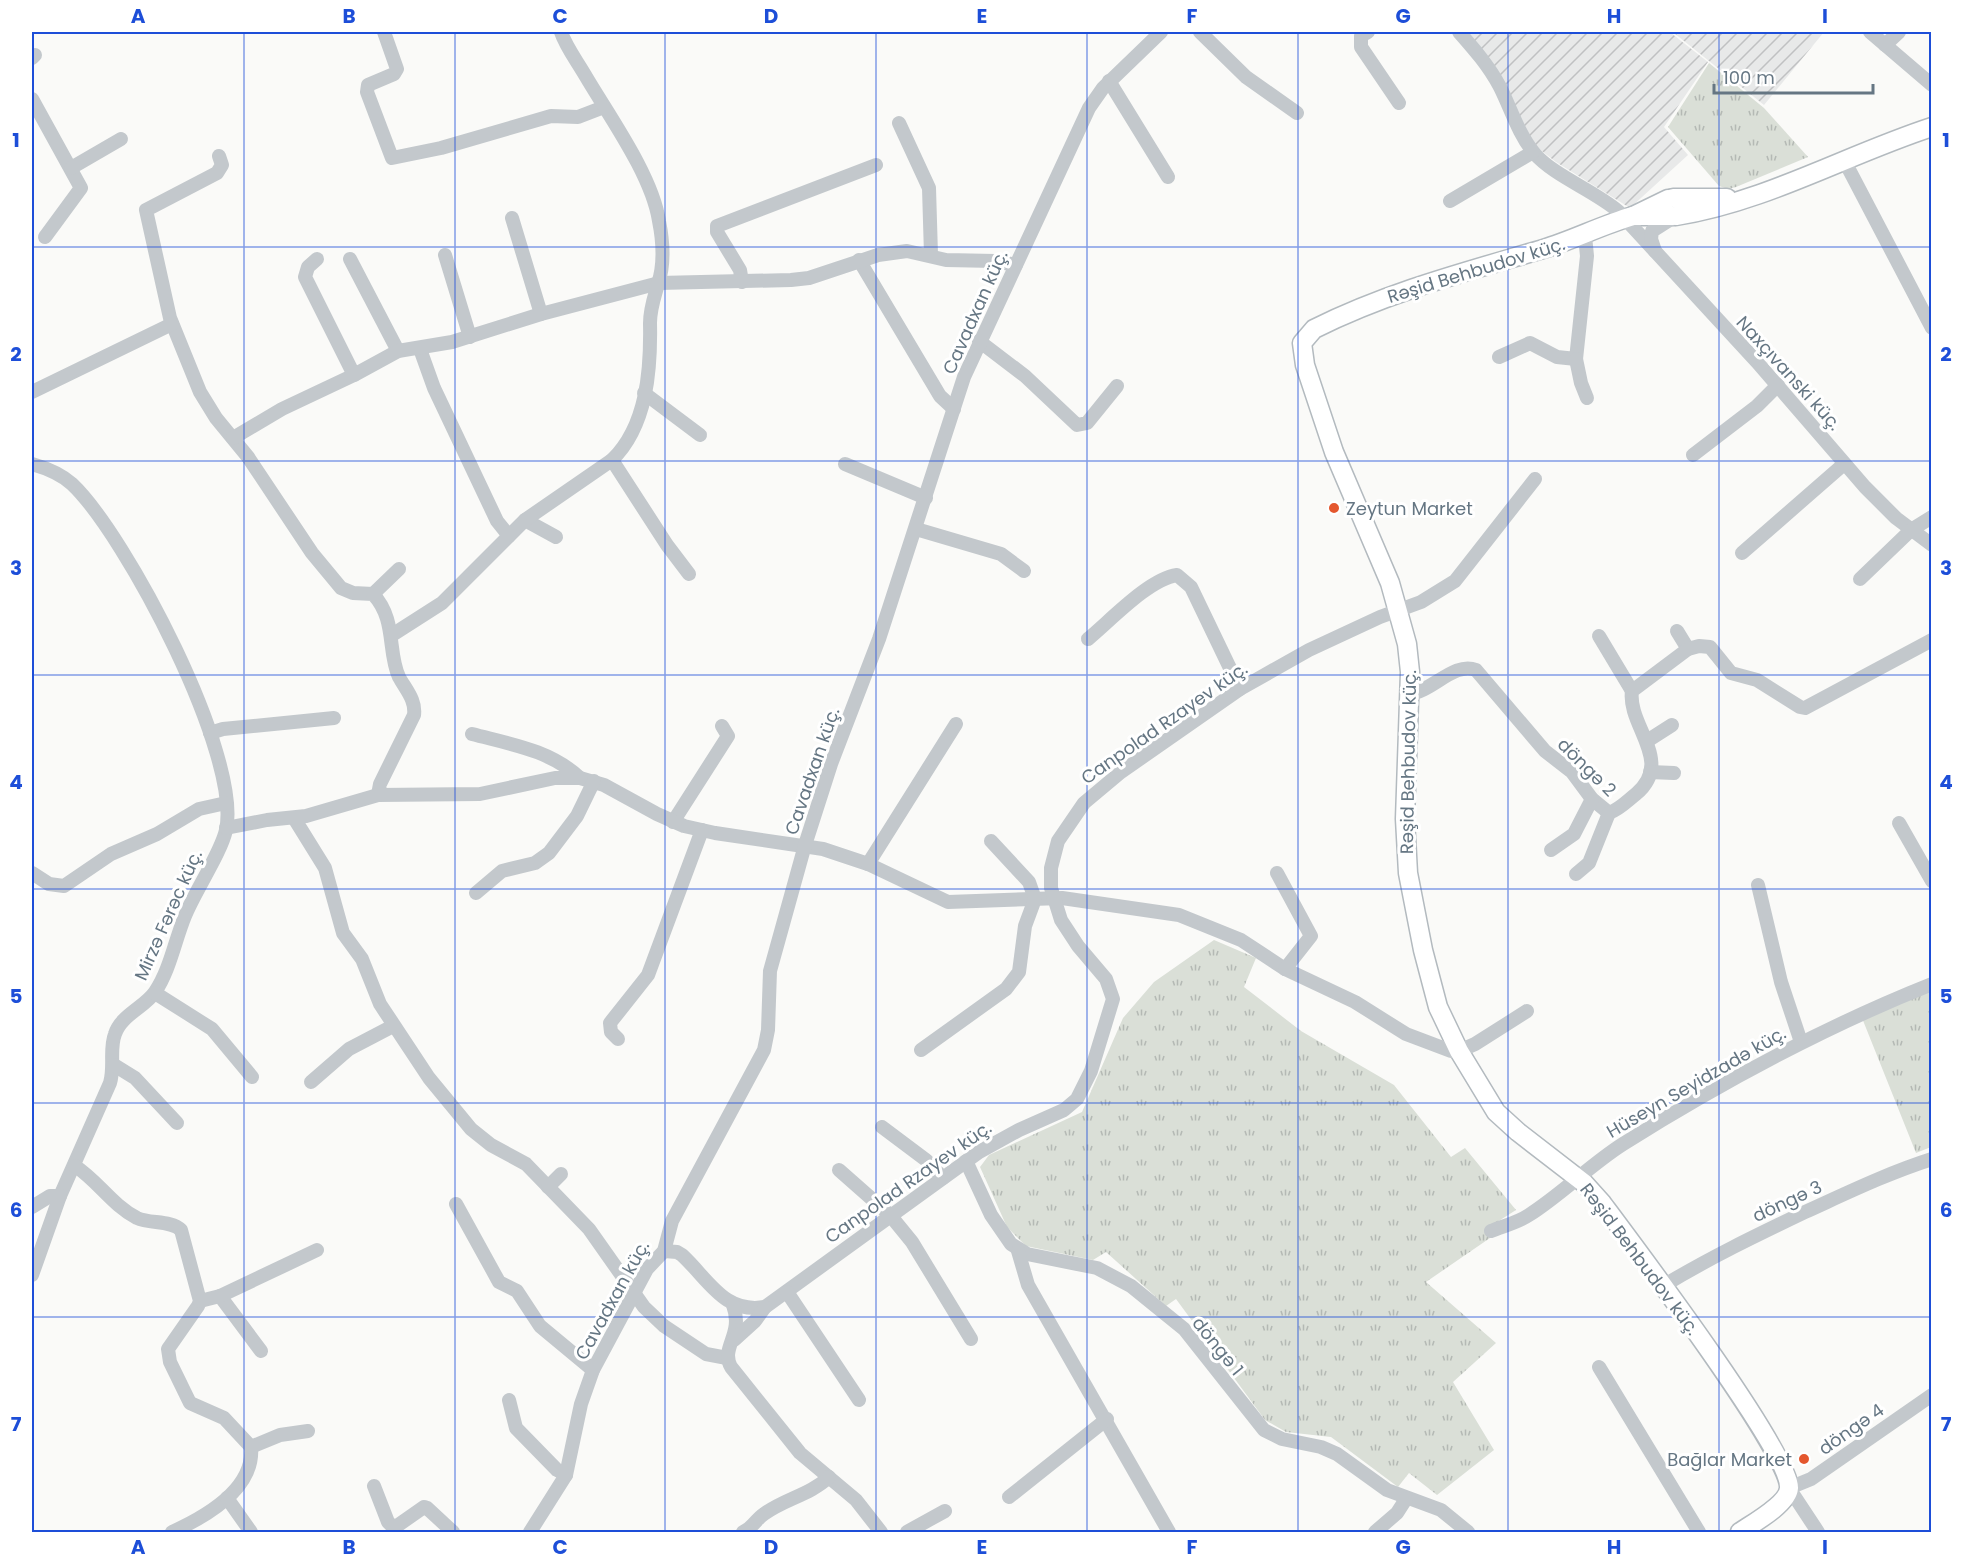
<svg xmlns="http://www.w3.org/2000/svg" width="1963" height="1564" font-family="Poppins,sans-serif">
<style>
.industrial{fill:url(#industrial-furrows)}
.park{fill:url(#park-tufts)}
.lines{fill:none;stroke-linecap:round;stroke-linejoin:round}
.secondary-casing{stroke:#b3babf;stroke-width:21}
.street{stroke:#c3c8cc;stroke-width:14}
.secondary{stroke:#fff;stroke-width:18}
.grid{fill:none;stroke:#1d4ed8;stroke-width:1.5;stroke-opacity:0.55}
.poi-dot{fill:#e4572e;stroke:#fff;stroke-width:2}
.labels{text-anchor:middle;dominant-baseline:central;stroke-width:6;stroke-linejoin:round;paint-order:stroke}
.street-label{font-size:18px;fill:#657683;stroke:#fff}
.poi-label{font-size:18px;fill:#657683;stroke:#fff;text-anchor:start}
.neatline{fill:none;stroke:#1d4ed8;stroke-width:2}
.grid-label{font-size:20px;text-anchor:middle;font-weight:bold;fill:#1d4ed8}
</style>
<defs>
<pattern id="industrial-furrows" width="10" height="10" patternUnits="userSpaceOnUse" patternTransform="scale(1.5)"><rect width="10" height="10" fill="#e8e9e9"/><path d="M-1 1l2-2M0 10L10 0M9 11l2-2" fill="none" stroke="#c0c1c2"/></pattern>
<pattern id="park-tufts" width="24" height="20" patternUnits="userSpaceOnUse" patternTransform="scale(1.5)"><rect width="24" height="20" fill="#dadfd7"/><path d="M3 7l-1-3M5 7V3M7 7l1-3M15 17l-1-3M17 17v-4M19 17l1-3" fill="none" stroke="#b4b9b4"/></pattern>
</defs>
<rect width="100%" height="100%" fill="#fafaf8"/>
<!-- industrial -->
<g class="industrial">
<polygon points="1468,32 1672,32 1671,33 1708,62 1664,127 1688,155 1630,208 1556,162 1538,148 1528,134 1503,81"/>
<polygon points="1676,32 1824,32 1764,105 1674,33"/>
</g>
<!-- park -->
<g class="park">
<polygon points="1709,63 1764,108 1808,157 1736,187 1728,189 1719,186 1668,127"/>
<polygon points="1214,940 1256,958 1244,987 1301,1031 1394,1085 1451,1157 1465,1148 1516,1210 1486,1229 1490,1238 1426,1282 1496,1343 1453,1382 1494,1450 1437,1495 1409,1473 1398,1487 1331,1437 1286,1432 1265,1420 1176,1299 1166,1306 1106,1252 1093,1260 1026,1246 1007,1227 980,1167 989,1155 1082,1112 1123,1018 1154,982"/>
<polygon points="1931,990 1931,1147 1916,1153 1862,1018"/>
</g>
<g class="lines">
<defs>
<g id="secondary">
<polyline points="1673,198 1727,198"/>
<polyline points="1668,199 1633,216 1673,216"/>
<path d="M1633,216C1602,225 1573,240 1543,249C1465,272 1388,292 1314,329L1302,343L1305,365L1334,452L1390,583L1407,644L1410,672L1405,819L1408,873L1423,950L1438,1007L1459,1051L1496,1112L1518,1132L1584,1183L1602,1203C1631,1242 1791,1454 1789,1488C1788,1504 1752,1524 1740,1532"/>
<path d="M1676,216C1765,202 1846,155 1932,127"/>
</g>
</defs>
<!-- secondary casing -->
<use href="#secondary" class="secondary-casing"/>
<!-- street -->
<g class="street">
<polyline points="384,32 397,69 394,74 368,85 367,92 392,158 441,148 551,116 578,117 604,107"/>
<polyline points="1200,32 1246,77 1297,113"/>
<polyline points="1368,32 1361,36 1361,47 1399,103"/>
<path d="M1459,32C1474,49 1489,66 1500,87C1511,109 1518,133 1534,153C1554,176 1593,190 1618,211L1757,362L1865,487L1896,518L1932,545"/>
<polyline points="1870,32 1932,85"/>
<polyline points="1885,45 1899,32"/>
<polyline points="32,58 35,55"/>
<polyline points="1109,81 1168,177"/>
<polyline points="32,99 81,188 45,237"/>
<polyline points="899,123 929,188 931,255"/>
<path d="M219,156L222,165L217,173L146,210L170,318L200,392L216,418L248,457L312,553L341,588L353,593L373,594C397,620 387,651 399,677C406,690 416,700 414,715L380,784L378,795"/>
<polyline points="1844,160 1932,328"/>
<polyline points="71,168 121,139"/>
<polyline points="1450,201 1533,152"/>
<polyline points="512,218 541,314"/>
<polyline points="1655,251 1651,239 1652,231 1674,217"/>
<polyline points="445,255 470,337"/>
<polyline points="317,259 308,267 305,277 354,375"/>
<polyline points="350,259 398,351"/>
<polyline points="859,260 940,396 954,409"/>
<polyline points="742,282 740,270 717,232 717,226 876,165"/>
<polyline points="979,341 1025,376 1077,425 1087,423 1117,386"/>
<polyline points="420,349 434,388 497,521 509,536"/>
<polyline points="1499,357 1530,343 1557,357 1576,359 1587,256 1585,236"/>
<polyline points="1576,359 1581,383 1587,398"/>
<polyline points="32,392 172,324"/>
<polyline points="644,393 700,435"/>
<polyline points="233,438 282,409 354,375 398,351 452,342 541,314 659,283 791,280 809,278 878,255 907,251 946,260 995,261 1016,265"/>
<polyline points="1693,455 1757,406 1778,385"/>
<polyline points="612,460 667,545 689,574"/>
<path d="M32,464C46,468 61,474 72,484C126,535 242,756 226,830C221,853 195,891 185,916C175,940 170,970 155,992C145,1007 121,1015 115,1034C109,1049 115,1067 110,1083L60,1196L32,1275"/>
<polyline points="845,464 926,498"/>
<polyline points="525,520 556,537"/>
<polyline points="916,529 1001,554 1024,571"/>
<polyline points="1742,553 1844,464"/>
<polyline points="1860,579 1911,530 1932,517"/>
<polyline points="373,594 399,569"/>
<polyline points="1677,631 1688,649"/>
<path d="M392,635L442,603L525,520L612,460C647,426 651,370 650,323C650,309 654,298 658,284C665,263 663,241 659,221C652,175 609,116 585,75C577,61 566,47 561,32"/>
<polyline points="1599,636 1632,691"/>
<path d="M1088,639C1111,620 1149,579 1177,575L1191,587L1240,689"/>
<path d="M1409,694C1432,692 1454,661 1476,670L1545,751L1572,772L1592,799L1609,813C1620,809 1627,801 1636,794C1675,761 1627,726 1632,691L1688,649L1699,646L1710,647L1731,673L1757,680L1800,707L1805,708L1932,640"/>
<polyline points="210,733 223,729 334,718"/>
<path d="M472,734C510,744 550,750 580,778"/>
<polyline points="1647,741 1672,725"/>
<polyline points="1650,772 1674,773"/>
<polyline points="294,818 325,868 343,933 362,959 380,1004 429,1078 471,1129 491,1145 526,1164 589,1229 644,1307 664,1326 706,1354 727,1358"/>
<polyline points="673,822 728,736 722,726"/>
<polyline points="1899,823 1932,881"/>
<polyline points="226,828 267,820 306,816 378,795 480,794 555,778 580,778 604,785 657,814 684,826 715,833 823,849 868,864 948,902 1062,898 1179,915 1241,940 1285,969 1355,1002 1406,1034 1451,1051 1459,1051 1475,1044 1527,1011"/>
<polyline points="1551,850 1574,834 1592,799"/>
<polyline points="868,864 956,724"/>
<polyline points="32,873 49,884 64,886 111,854 157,834 199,809 226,803"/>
<polyline points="1277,873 1311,936 1285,969"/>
<polyline points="1576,874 1589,863 1609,813"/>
<polyline points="1758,885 1781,982 1801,1042"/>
<polyline points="476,893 502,871 535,863 549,853 577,816 594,781"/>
<polyline points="155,993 212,1029 252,1077"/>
<polyline points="618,1039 611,1032 610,1023 648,975 702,830"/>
<polyline points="921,1050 1006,989 1019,972 1025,926 1035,899 1029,882 991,841"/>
<polyline points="114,1065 135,1078 177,1123"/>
<polyline points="311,1082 349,1049 393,1026"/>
<polyline points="882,1127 926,1160 943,1178"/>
<polyline points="966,1161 991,1215 1011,1244 1027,1254 1097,1268 1131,1286 1184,1329 1264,1430 1282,1439 1321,1447 1337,1454 1387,1490 1441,1510 1468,1532"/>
<path d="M75,1166C98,1181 112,1205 137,1218C150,1224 171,1220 181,1230L200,1301L198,1306L168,1349L170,1362L190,1403L224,1418L251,1447C255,1489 205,1517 172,1532"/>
<polyline points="839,1170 890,1215 912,1242 971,1339"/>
<polyline points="548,1187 561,1174"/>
<polyline points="456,1204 499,1282 517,1291 540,1326 593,1370"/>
<polyline points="32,1207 50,1196 60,1196"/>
<path d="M1491,1231C1503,1226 1517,1223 1529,1215C1562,1194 1590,1165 1623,1144C1722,1082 1824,1027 1932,984"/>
<path d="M664,1251L677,1252L682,1255C709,1280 724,1314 765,1307L979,1152L1019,1130L1064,1110L1077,1099L1091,1071L1113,999L1106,979L1078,946L1061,920L1051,888V868L1058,841L1084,803L1121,772L1240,689L1309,650L1380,617L1421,602L1455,581L1535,479"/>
<polyline points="1018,1251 1028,1285 1169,1532"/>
<path d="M1663,1286C1709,1258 1757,1235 1805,1212C1847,1193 1888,1173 1932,1159"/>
<polyline points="787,1292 859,1400"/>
<polyline points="220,1296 261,1351"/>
<polyline points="200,1301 220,1296 317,1250"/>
<path d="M733,1305C744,1335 720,1347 731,1367L800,1453L856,1500L881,1532"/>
<polyline points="734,1340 755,1321 765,1307"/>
<polyline points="1599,1367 1699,1532"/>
<polyline points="509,1400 516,1428 557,1470 566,1475"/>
<polyline points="251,1447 280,1435 308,1431"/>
<polyline points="374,1486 388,1522 394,1528 424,1507 427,1508 453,1532"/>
<polyline points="1009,1497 1107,1419"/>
<polyline points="227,1498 251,1532"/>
<polyline points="530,1532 566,1475 581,1404 593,1370 647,1269 664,1251 672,1221 764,1050 768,1030 770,971 805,845 831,764 879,639 964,377 1089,108 1103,88 1161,32"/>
<path d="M743,1532C753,1528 755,1520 764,1514C784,1499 810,1495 829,1477"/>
<polyline points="907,1532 945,1511"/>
<polyline points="1375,1532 1397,1513 1406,1499"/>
<polyline points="1818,1532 1789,1488 1811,1479 1932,1395"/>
</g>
<!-- secondary -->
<use href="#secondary" class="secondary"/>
</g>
<!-- grid -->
<path class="grid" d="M244,32V1532M455,32V1532M665,32V1532M876,32V1532M1087,32V1532M1298,32V1532M1508,32V1532M1719,32V1532M32,247H1932M32,461H1932M32,675H1932M32,889H1932M32,1103H1932M32,1317H1932"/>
<!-- markers -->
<g class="poi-dot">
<circle cx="1334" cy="508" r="6"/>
<circle cx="1804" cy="1459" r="6"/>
</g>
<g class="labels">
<!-- street labels -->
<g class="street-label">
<text transform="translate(1476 270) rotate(-17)">Rəşid Behbudov küç.</text>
<text transform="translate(975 312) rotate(-66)">Cavadxan küç.</text>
<text transform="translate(1789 373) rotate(48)">Naxçıvanski küç.</text>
<text transform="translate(1164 723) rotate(-35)">Canpolad Rzayev küç.</text>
<text transform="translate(1408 762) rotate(-89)">Rəşid Behbudov küç.</text>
<text transform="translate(1587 767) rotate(45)">döngə 2</text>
<text transform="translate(812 771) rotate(-71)">Cavadxan küç.</text>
<text transform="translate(168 915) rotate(-66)">Mirzə Fərəc küç.</text>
<text transform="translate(1696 1082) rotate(-30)">Hüseyn Seyidzadə küç.</text>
<text transform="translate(908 1182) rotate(-35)">Canpolad Rzayev küç.</text>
<text transform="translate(1787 1201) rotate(-25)">döngə 3</text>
<text transform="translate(1640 1259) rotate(53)">Rəşid Behbudov küç.</text>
<text transform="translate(612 1300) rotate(-61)">Cavadxan küç.</text>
<text transform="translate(1218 1346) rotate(51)">döngə 1</text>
<text transform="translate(1851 1429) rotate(-35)">döngə 4</text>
</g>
<!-- poi labels -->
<g class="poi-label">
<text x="1346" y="508">Zeytun Market</text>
<text x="1792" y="1459" text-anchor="end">Bağlar Market</text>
</g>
</g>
<!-- border -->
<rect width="1963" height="1564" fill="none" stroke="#ffffff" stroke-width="66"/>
<!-- scale -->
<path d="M1714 84v9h159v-9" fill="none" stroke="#657683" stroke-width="3"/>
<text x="1723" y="84" font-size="18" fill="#657683" stroke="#ffffff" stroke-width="4.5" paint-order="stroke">100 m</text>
<rect x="33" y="33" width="1897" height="1498" class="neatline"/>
<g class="grid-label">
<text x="138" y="23">A</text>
<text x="349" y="23">B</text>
<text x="560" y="23">C</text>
<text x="771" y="23">D</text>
<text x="982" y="23">E</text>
<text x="1192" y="23">F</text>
<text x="1403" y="23">G</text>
<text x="1614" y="23">H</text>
<text x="1825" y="23">I</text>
<text x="16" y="147">1</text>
<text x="1946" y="147">1</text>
<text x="16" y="361">2</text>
<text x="1946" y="361">2</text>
<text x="16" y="575">3</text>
<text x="1946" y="575">3</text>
<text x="16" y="789">4</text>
<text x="1946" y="789">4</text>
<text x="16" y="1003">5</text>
<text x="1946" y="1003">5</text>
<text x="16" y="1217">6</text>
<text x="1946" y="1217">6</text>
<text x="16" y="1431">7</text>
<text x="1946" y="1431">7</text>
<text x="138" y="1554">A</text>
<text x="349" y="1554">B</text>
<text x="560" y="1554">C</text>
<text x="771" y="1554">D</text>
<text x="982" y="1554">E</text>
<text x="1192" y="1554">F</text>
<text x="1403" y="1554">G</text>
<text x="1614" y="1554">H</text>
<text x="1825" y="1554">I</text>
</g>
</svg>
